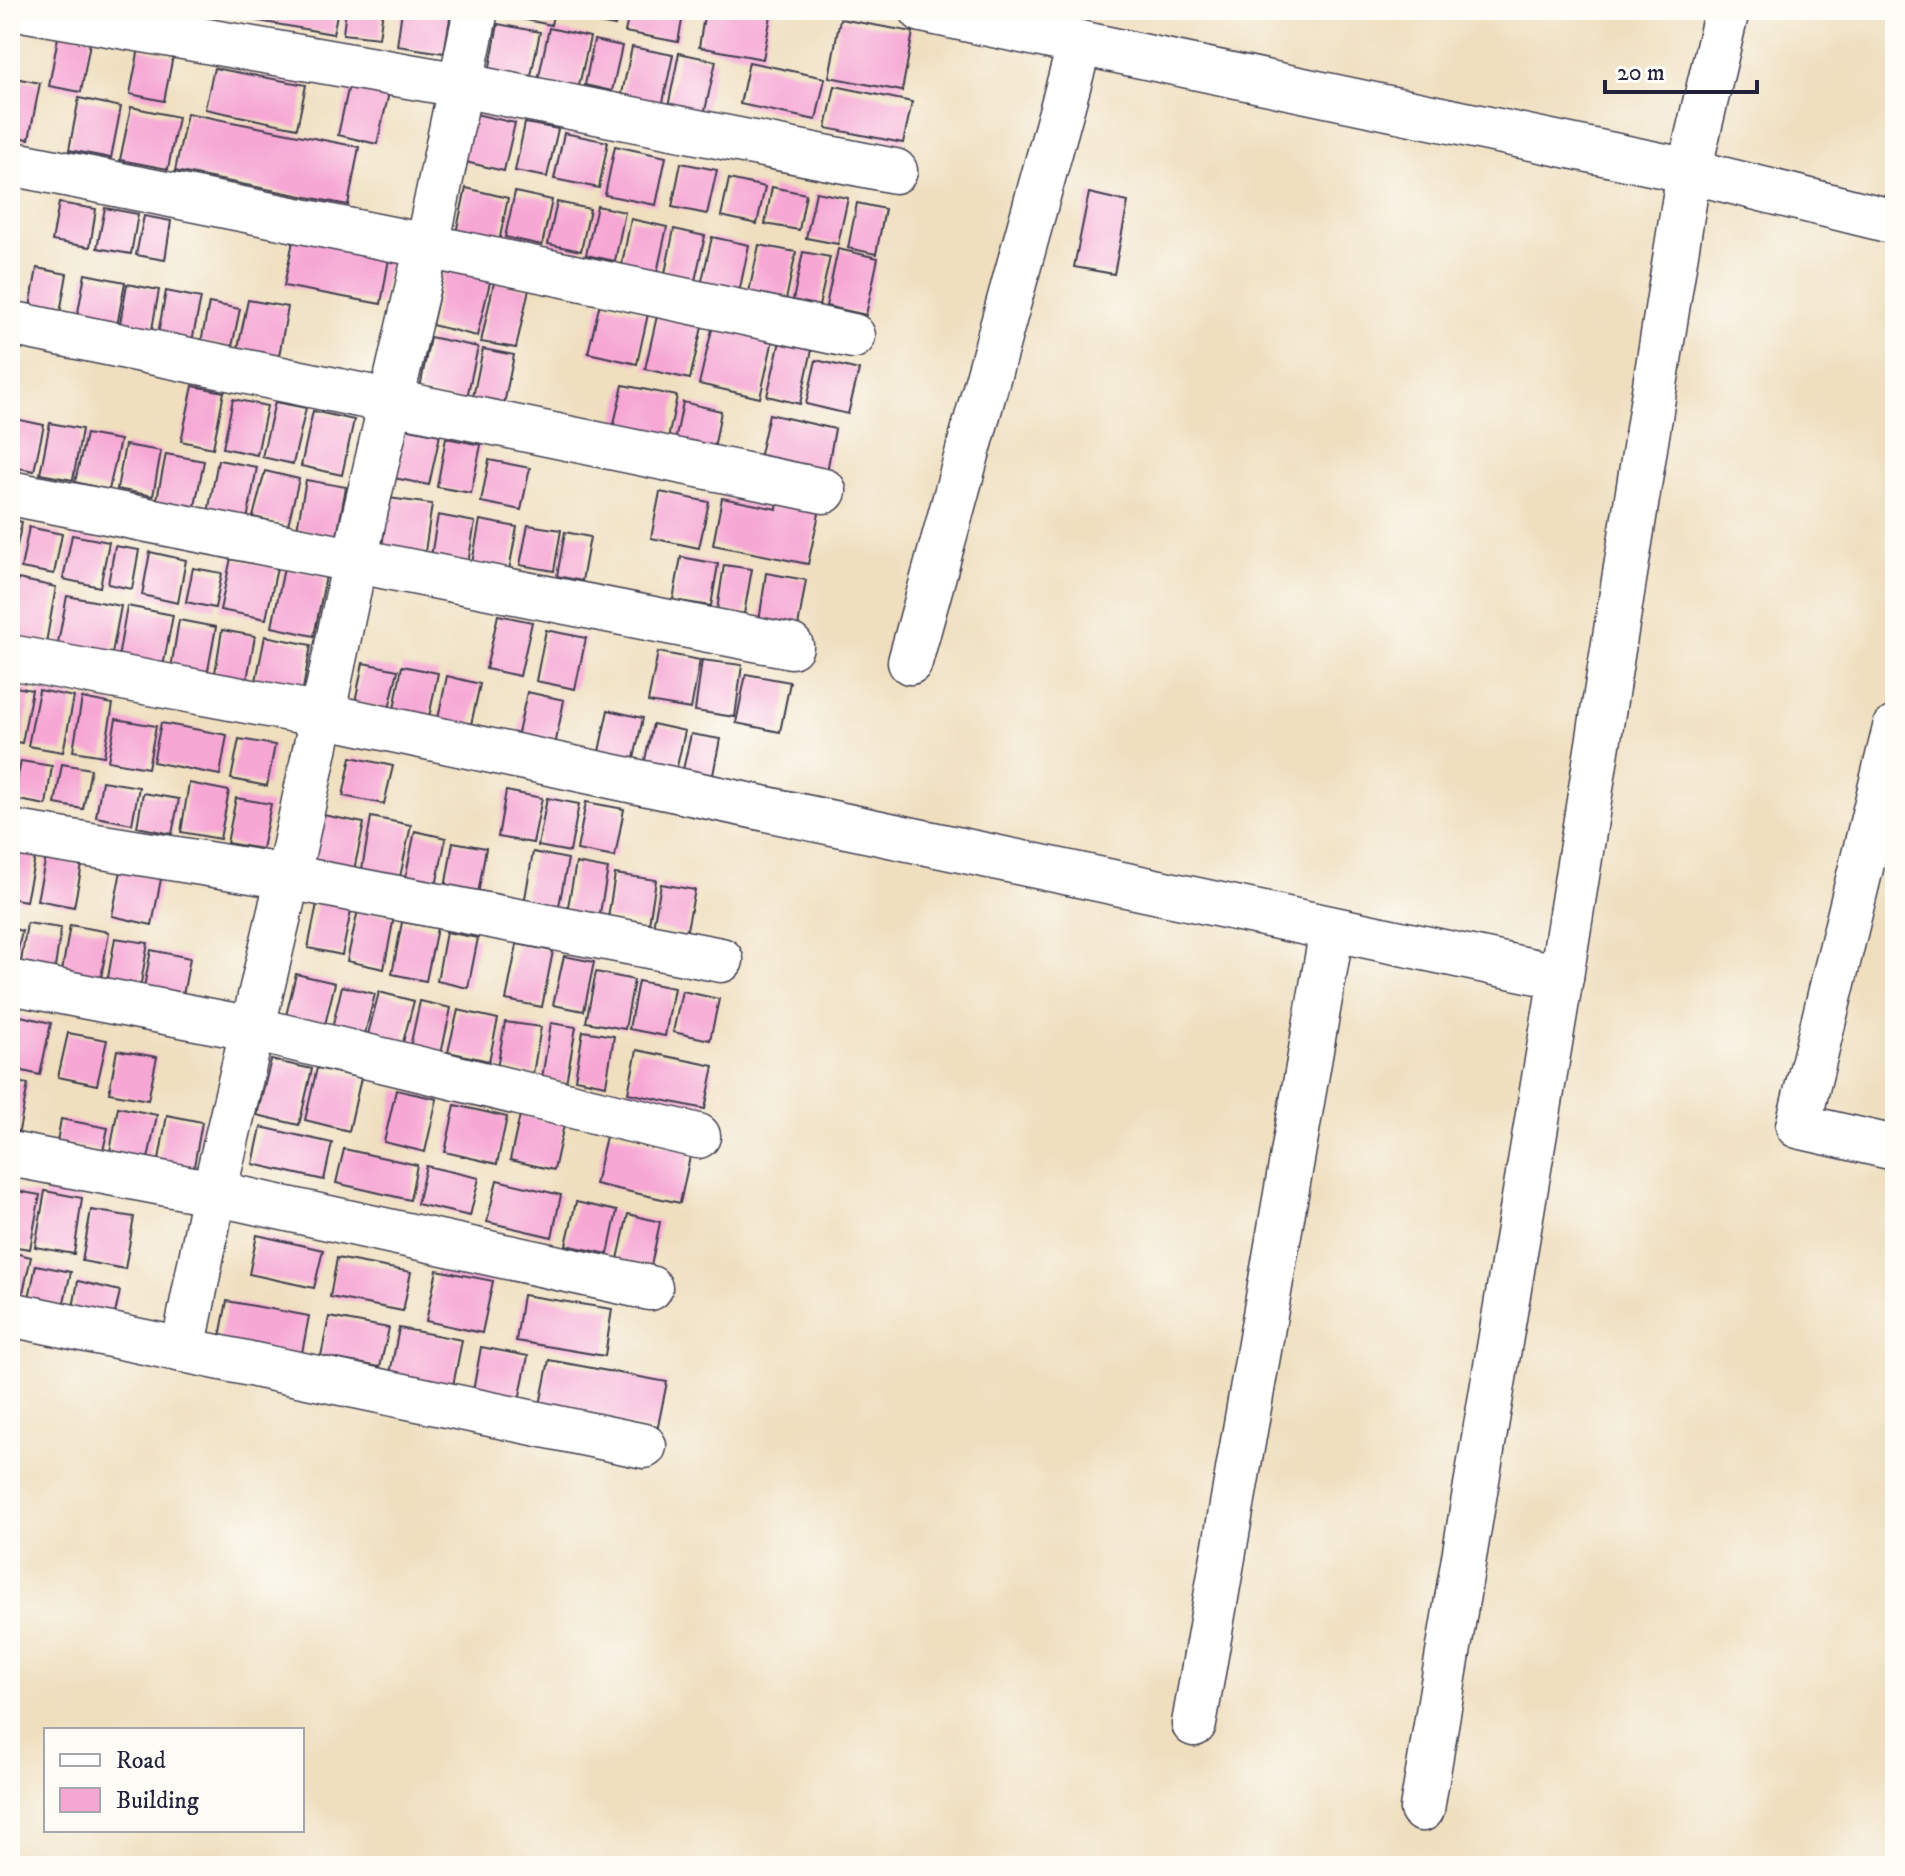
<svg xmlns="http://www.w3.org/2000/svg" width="1905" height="1876" font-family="'IM FELL DW Pica',serif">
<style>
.building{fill:#f6a7d4}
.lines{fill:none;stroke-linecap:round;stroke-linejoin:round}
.minor-casing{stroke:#413e4f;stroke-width:47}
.minor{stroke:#fff;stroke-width:44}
</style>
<rect width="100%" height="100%" fill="#fdfcf7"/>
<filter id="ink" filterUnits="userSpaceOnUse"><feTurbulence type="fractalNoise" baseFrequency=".0125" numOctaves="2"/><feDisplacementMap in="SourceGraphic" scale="16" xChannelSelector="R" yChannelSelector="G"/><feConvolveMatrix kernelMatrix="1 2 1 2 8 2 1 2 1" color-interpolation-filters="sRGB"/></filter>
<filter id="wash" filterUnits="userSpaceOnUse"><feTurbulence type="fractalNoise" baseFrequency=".006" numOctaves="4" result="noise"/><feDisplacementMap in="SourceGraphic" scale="32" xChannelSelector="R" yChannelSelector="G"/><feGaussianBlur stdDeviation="1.8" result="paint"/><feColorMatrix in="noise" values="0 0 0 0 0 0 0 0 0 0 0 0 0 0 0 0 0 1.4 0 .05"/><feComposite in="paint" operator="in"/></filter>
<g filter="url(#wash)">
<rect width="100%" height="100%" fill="#efdfbf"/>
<g id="blocks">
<!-- building -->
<g class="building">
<polygon points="255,10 338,10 333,34 253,20"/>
<polygon points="346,10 383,10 379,38 343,34"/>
<polygon points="402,10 451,13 444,53 397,46"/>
<polygon points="509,10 554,10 551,25 507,16"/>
<polygon points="561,10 618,10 615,26 559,16"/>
<polygon points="630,10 684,10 678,42 625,32"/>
<polygon points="705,10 772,10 763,59 699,47"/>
<polygon points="840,19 913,32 902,91 829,77"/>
<polygon points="498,24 540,32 530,81 489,72"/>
<polygon points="549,28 590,37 578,90 538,81"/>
<polygon points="59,32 91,37 81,92 49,86"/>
<polygon points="594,40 622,46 612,91 585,85"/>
<polygon points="632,47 673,55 662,107 621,98"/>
<polygon points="139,48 173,56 164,101 130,94"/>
<polygon points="679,53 716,61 704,115 668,107"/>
<polygon points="749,62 825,78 816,120 740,104"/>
<polygon points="214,68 306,85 297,128 205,109"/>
<polygon points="10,77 40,83 29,139 10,136"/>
<polygon points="349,85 389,93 377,144 338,135"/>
<polygon points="835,86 912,102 903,143 826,128"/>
<polygon points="79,98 121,107 111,158 69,150"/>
<polygon points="131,107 178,117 168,169 120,160"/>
<polygon points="187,113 359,147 348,205 175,171"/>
<polygon points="471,113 515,123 504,171 461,161"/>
<polygon points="525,123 558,129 547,177 515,171"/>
<polygon points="564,133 608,142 599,188 554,179"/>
<polygon points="615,146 666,157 656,205 605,195"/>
<polygon points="681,163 717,170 707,214 672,207"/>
<polygon points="729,179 765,187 757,224 721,216"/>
<polygon points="772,187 806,194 799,230 765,224"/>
<polygon points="466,188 508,198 499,242 456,233"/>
<polygon points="515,192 552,200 542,245 505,237"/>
<polygon points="816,192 848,198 838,244 806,238"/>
<polygon points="1089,193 1128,202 1114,274 1074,267"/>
<polygon points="557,202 590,209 581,251 548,244"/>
<polygon points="59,203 96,209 90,247 52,241"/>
<polygon points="857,203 885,209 876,254 848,248"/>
<polygon points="597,206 625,212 615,261 586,255"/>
<polygon points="105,208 138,214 131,254 97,248"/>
<polygon points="144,216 171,221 165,260 136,255"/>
<polygon points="631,219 667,227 656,277 621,269"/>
<polygon points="674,229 705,236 694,285 664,278"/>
<polygon points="294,236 390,253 381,304 284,286"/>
<polygon points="712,237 749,245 739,293 701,285"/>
<polygon points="759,245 796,252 786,300 749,292"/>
<polygon points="838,249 878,258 866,315 826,306"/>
<polygon points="803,252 830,257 819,306 793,300"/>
<polygon points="37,268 67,274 59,318 29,313"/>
<polygon points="445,268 491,278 477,336 432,325"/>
<polygon points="85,274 125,282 117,326 77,318"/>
<polygon points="494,282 529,289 516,348 481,342"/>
<polygon points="127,284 159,290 151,335 119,329"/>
<polygon points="166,291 201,298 192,341 158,334"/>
<polygon points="248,300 288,307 279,356 238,348"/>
<polygon points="209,303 240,309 232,347 201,342"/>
<polygon points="600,303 648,314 637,364 588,353"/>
<polygon points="657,316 702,327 690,379 645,369"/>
<polygon points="714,321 774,335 760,398 699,384"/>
<polygon points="430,337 478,347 466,402 419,393"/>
<polygon points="781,337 813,345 800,404 767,396"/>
<polygon points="483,349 514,355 502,414 471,407"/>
<polygon points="816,360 859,370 848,414 806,404"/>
<polygon points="10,367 20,370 11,410 10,410"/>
<polygon points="623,385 677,396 667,444 612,432"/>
<polygon points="193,386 224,392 213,448 181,441"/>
<polygon points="233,399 267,406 257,455 223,448"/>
<polygon points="275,402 306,408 293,464 262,457"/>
<polygon points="683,402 721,411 713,455 674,447"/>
<polygon points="313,411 354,420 342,475 301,466"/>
<polygon points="769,414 835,429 826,477 758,463"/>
<polygon points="10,418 44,425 34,471 10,466"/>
<polygon points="50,423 82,429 73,480 40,474"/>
<polygon points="399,427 440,435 429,485 389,477"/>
<polygon points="86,434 120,440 109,490 75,482"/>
<polygon points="446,438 481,445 471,493 437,487"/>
<polygon points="125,445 161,451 153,496 117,489"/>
<polygon points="166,454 204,461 194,511 156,504"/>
<polygon points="218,460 257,467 247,520 208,513"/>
<polygon points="489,460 530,468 521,510 481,502"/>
<polygon points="265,471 299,479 288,525 253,517"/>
<polygon points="306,480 346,487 337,536 297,529"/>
<polygon points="660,492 709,502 699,548 651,538"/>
<polygon points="389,498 432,504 425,552 382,547"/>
<polygon points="722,498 777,509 778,501 820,509 808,564 713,545"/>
<polygon points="438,515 475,522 468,563 431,556"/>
<polygon points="10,519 22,522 13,565 10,564"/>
<polygon points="480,520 517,527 509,570 472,563"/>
<polygon points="528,525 561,530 554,571 520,565"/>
<polygon points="29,527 62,534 54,574 21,568"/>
<polygon points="565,532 590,537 582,581 557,576"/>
<polygon points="72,535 109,542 100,587 63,579"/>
<polygon points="115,546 139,550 132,589 108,584"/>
<polygon points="150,552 186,560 178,603 142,595"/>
<polygon points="681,557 718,564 711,606 673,600"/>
<polygon points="231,558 277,568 266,619 220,610"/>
<polygon points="724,565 752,569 744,614 717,610"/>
<polygon points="193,568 222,573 215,608 186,602"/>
<polygon points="284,568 326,576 314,636 272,627"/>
<polygon points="766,573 806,580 798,627 759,622"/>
<polygon points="18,579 56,587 46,643 10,637 10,620"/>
<polygon points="67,596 121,606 111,659 57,648"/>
<polygon points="127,606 173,615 162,672 117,664"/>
<polygon points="498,615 532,622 520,676 486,669"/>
<polygon points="179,620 216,627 206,681 170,674"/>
<polygon points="222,630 255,636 246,685 214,679"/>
<polygon points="546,630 586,638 575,689 536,681"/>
<polygon points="265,636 311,645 301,700 254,691"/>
<polygon points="658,652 700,660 691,709 648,702"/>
<polygon points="702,660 742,665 735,717 695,711"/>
<polygon points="363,663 398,670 389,709 355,702"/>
<polygon points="402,666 438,673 428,722 393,715"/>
<polygon points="746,674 790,682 780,732 736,723"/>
<polygon points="447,676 480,684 470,729 437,723"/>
<polygon points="10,686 32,690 22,743 10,741"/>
<polygon points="39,690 74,697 63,752 28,746"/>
<polygon points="527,692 564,700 555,746 517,738"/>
<polygon points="82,698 113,704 104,756 73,751"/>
<polygon points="608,710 643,718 633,763 598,756"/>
<polygon points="116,719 156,726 148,768 108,761"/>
<polygon points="161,723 227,735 220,775 153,762"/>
<polygon points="653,724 685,731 676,771 644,764"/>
<polygon points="691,734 720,739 712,780 682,774"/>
<polygon points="239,739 275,745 267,786 231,779"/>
<polygon points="351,757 393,766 384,804 343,796"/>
<polygon points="21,761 52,766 46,805 13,799"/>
<polygon points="62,764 91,769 83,809 55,804"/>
<polygon points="102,781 139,787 132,824 96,817"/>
<polygon points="189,783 229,791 220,839 181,832"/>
<polygon points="506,791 542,798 533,843 498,837"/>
<polygon points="143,793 179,799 172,834 137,827"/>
<polygon points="236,798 271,804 262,849 227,843"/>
<polygon points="547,798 579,804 570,852 538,846"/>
<polygon points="586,802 624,809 615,857 577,850"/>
<polygon points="323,815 364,823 354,870 313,862"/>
<polygon points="371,817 411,825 400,877 362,869"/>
<polygon points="415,831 446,838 436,886 405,879"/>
<polygon points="453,842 486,848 478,894 445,888"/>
<polygon points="10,848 36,853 26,901 10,898"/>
<polygon points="533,852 568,859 558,911 524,904"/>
<polygon points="46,857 82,865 74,907 37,900"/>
<polygon points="576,863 608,869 599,918 567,912"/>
<polygon points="121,871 161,879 152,925 112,916"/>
<polygon points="615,874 656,880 649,924 608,918"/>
<polygon points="661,884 695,890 686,934 653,927"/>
<polygon points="318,899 352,906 342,955 308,948"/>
<polygon points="358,910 394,917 384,969 347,961"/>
<polygon points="402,922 437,928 426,981 392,974"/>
<polygon points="27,923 61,928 53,981 19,975"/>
<polygon points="70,925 109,932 99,990 60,983"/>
<polygon points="10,928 22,931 13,974 10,973"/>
<polygon points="446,932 478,938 468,988 437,981"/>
<polygon points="115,938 148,943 139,994 106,989"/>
<polygon points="517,944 553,951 542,1007 506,1000"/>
<polygon points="151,950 190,958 182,1001 143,993"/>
<polygon points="564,956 594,962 584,1011 553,1005"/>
<polygon points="596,972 634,980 625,1029 586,1022"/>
<polygon points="296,974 335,983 323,1033 284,1024"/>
<polygon points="638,981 674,988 665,1036 629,1029"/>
<polygon points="342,986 375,994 363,1041 331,1033"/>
<polygon points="682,991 719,999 710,1040 673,1032"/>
<polygon points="379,992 414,1001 402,1046 367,1038"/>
<polygon points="420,1001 451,1008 441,1054 410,1047"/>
<polygon points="458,1010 498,1019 489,1061 448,1052"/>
<polygon points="12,1014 51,1023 40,1075 10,1068"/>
<polygon points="505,1022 541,1027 533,1074 497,1068"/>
<polygon points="551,1023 576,1027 566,1083 542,1078"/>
<polygon points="583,1031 614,1036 606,1085 575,1079"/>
<polygon points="68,1033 107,1040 97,1085 58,1077"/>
<polygon points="117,1050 157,1057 148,1100 109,1093"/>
<polygon points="637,1050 714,1066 705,1109 628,1093"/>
<polygon points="271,1060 312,1069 299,1125 257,1115"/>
<polygon points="317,1068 361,1078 349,1131 305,1120"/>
<polygon points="10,1081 28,1084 19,1131 10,1130"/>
<polygon points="396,1090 437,1099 425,1152 384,1142"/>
<polygon points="455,1105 507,1117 497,1164 445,1152"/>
<polygon points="118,1107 157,1115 148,1159 110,1152"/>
<polygon points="167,1115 202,1122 193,1172 158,1165"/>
<polygon points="520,1115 564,1125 554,1170 510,1160"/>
<polygon points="61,1119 108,1128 103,1151 57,1142"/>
<polygon points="261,1127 332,1143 324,1180 253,1164"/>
<polygon points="607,1132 691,1152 680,1203 595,1184"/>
<polygon points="344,1149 417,1165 410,1200 336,1183"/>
<polygon points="426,1166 479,1178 470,1216 417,1204"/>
<polygon points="497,1180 561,1195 552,1237 487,1222"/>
<polygon points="11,1190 40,1195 30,1249 10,1246"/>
<polygon points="45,1191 82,1198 74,1254 35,1247"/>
<polygon points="576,1202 617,1211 608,1254 566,1245"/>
<polygon points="91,1210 134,1217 125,1269 82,1261"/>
<polygon points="628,1214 660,1222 651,1266 618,1259"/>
<polygon points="257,1235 323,1250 314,1288 249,1274"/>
<polygon points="10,1252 31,1257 22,1297 10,1294"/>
<polygon points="337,1258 411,1272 403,1311 330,1297"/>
<polygon points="36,1265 71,1272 63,1306 29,1298"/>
<polygon points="437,1270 493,1281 482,1333 426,1321"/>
<polygon points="78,1281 120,1291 114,1318 73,1308"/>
<polygon points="523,1295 612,1309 605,1356 516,1341"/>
<polygon points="227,1301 309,1316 301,1358 219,1342"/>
<polygon points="329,1317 389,1328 380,1367 321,1356"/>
<polygon points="399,1328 462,1340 453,1386 390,1374"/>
<polygon points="481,1347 528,1356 518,1405 472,1397"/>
<polygon points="549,1360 667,1382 657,1431 539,1410"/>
</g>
</g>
</g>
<g filter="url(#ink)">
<use href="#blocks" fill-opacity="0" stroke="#413e4f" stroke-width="2"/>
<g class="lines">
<defs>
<g id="minor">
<polyline points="28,10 460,85 895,171"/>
<polyline points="922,10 1689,171 1895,222"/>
<polyline points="10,163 427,246 853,336"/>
<polyline points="10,323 824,491"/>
<polyline points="10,493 791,646"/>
<polyline points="10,657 322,715 1561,977"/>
<polyline points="910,662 1080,43"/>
<polyline points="1895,728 1798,1126 1895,1148"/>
<polyline points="10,832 288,877 721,960"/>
<polyline points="10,982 253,1029 698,1136"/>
<polyline points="10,1154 214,1193 650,1288"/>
<polyline points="10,1314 644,1446"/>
<polyline points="183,1350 214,1193 288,877 366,509 427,246 476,10"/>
<polyline points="1194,1724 1332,929"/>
<polyline points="1422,1809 1561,977 1689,171 1727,10"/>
</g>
</defs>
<!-- minor casing -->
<use href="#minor" class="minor-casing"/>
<!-- minor -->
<use href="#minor" class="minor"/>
</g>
</g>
<!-- margin -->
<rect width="1905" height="1876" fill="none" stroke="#fdfcf7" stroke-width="40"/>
<!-- legend -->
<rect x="44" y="1728" width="260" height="104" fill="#fdfcf7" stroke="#a5a5ac" stroke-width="2"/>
<rect x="60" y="1754" width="40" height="12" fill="#ffffff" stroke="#a5a5ac" stroke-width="2"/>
<text x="116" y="1768" font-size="24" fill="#22223b">Road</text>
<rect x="60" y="1788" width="40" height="24" fill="#f6a7d4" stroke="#a5a5ac" stroke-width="2"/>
<text x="116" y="1808" font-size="24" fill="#22223b">Building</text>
<!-- scale -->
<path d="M1605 80v12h152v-12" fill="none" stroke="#22223b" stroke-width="4"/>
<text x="1617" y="80" font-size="24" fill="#22223b" stroke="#fdfcf7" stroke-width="6" paint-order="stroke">20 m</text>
</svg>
